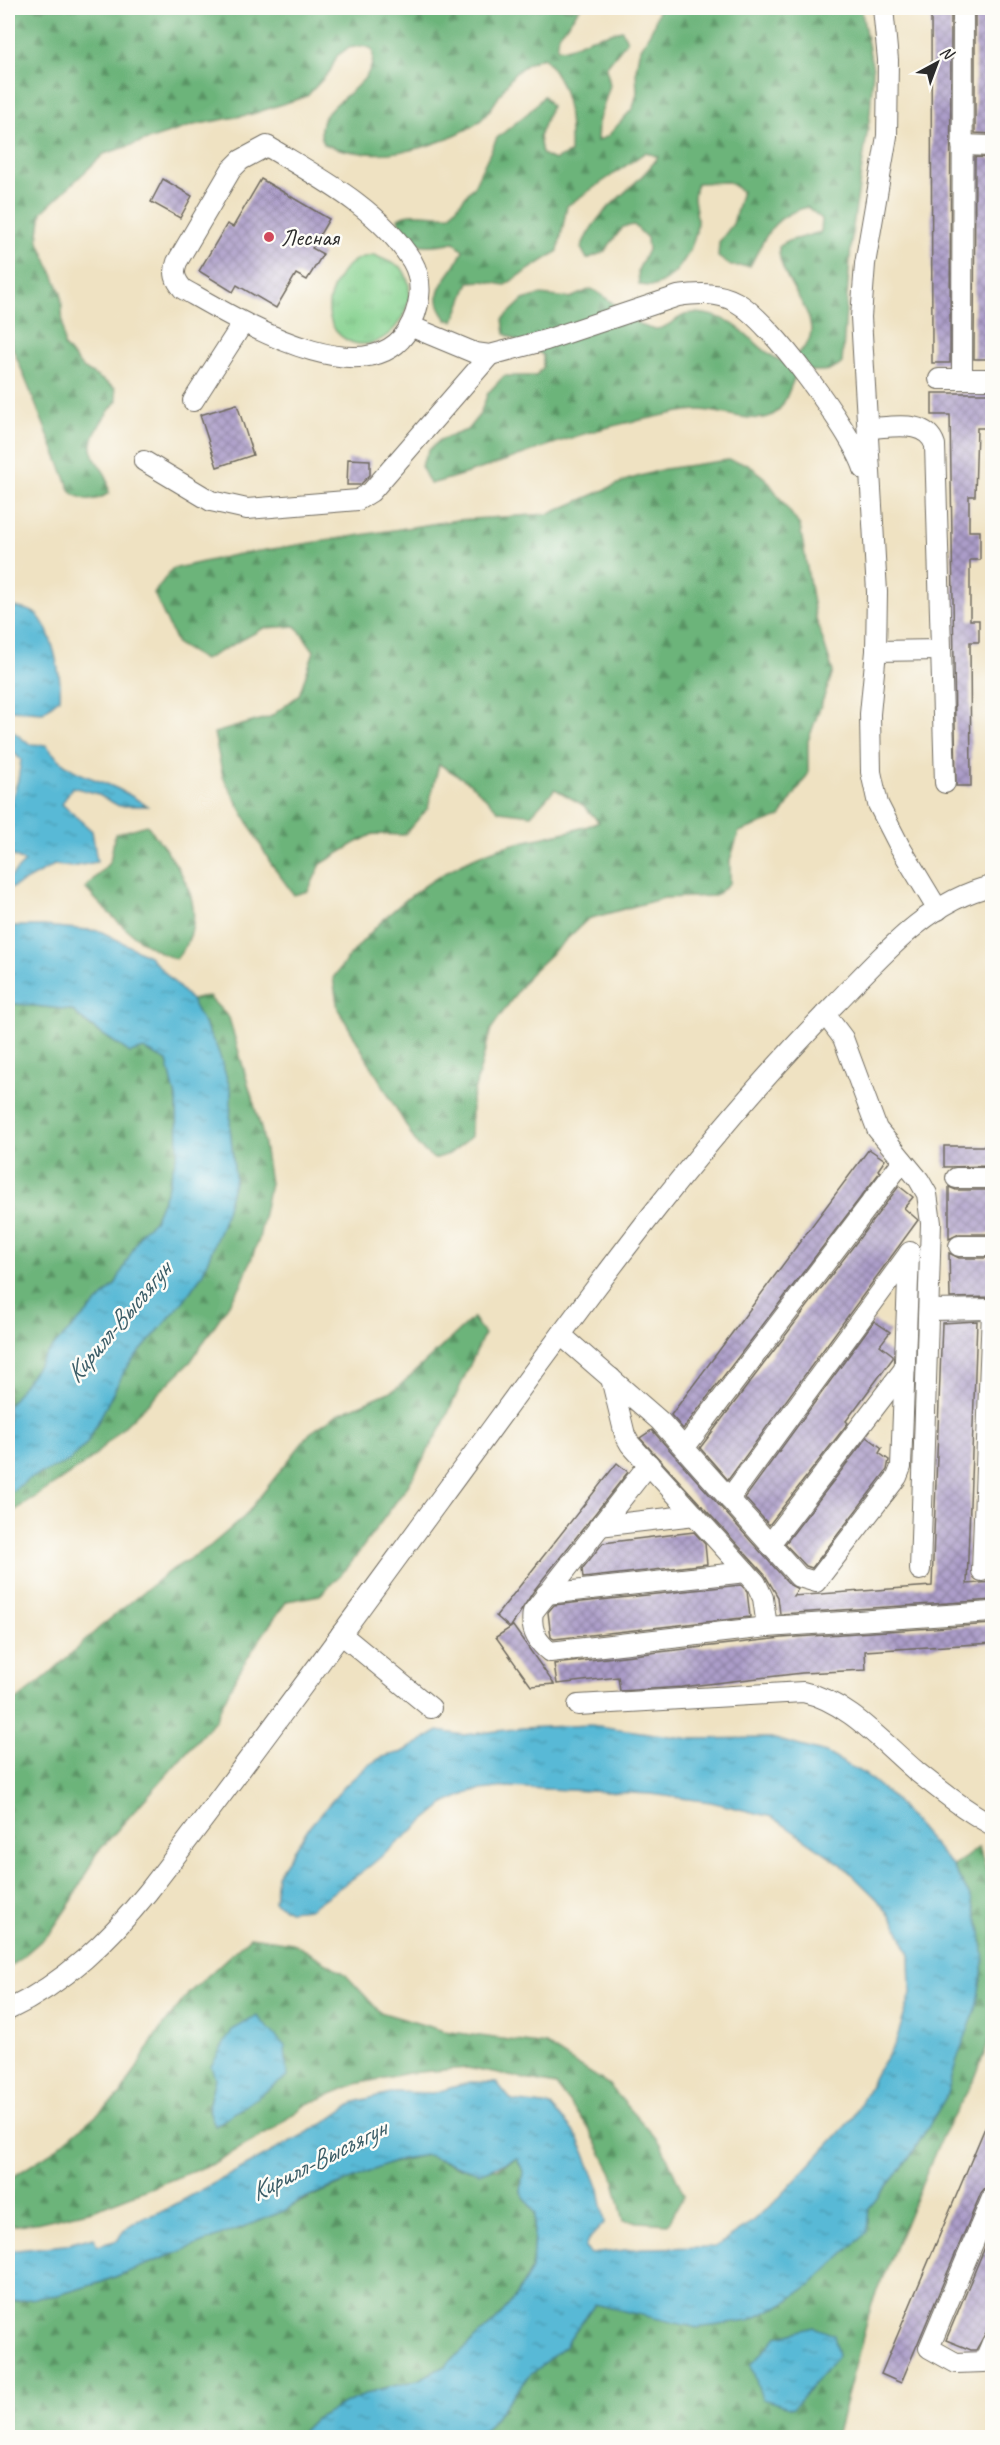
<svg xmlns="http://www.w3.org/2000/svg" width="1000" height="2445" font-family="Caveat,sans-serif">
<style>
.grass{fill:url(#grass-tufts);stroke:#587e5e;stroke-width:1.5}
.forest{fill:url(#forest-firs);stroke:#4c7052;stroke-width:1.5;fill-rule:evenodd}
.water{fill:url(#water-ripples);stroke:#427280;stroke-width:1.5}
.building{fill:url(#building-cross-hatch)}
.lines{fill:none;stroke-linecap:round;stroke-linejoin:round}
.minor-casing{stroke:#706b60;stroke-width:22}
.minor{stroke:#fff;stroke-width:20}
.poi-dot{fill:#d1495b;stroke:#fdfcf7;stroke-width:2}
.labels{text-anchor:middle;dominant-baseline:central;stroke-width:5;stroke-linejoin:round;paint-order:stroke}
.poi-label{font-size:24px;fill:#2b2b2b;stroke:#fdfcf7;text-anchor:start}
.water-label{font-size:26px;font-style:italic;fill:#3b5d67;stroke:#fdfcf7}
</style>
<defs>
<pattern id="grass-tufts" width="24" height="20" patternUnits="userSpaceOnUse" patternTransform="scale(1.5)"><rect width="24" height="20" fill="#86d290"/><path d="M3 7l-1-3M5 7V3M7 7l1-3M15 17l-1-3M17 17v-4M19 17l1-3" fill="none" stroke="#74b47c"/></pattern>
<pattern id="forest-firs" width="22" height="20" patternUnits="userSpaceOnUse" patternTransform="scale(1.5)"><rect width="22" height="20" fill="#6cb47a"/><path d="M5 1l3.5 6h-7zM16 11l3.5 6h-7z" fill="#599364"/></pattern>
<pattern id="water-ripples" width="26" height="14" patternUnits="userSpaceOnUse" patternTransform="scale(1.5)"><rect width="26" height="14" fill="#58b9d6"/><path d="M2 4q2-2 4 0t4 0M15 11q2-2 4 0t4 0" fill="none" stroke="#4997ae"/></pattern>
<pattern id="building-cross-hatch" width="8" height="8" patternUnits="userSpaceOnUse" patternTransform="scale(1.5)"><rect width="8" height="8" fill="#ac9dc9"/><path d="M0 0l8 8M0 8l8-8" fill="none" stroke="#8c80a3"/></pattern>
</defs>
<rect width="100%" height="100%" fill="#fdfcf7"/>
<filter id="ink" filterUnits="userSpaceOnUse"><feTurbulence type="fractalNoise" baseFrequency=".0167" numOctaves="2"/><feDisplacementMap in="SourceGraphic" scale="12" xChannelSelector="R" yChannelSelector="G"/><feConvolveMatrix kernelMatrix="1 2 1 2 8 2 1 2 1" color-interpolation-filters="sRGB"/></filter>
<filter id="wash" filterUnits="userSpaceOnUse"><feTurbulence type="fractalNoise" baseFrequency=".008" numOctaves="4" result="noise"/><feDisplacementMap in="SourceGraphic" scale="24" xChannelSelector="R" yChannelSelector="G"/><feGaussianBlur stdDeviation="1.35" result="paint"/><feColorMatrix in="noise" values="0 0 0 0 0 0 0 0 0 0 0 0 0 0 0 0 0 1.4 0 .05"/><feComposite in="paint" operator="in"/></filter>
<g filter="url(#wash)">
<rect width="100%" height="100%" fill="#efe2c2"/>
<!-- grass -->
<path class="grass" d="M374,255L401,267C412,282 412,297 404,314C373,374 304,335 338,279C347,263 356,257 374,255Z"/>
<!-- forest -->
<g class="forest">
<path d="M8,8H580L559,35L557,48L566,49L589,39L622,30L627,41L606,67L610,85L598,123L597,141L608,136L633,108L637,93L636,70L639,52L653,27L659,8H861L873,70L870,114L852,233L842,363C829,376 813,368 797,373C788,388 786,411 768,417C751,423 718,410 699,410C681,410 659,417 641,420C568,433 502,466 430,484L421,466L429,450L440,440L467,430L480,414L488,393L504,376H536L543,367V355L505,334L503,319L523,300L540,295L570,298L591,289C612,297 625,320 648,328C667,334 678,312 695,313C744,316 747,345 783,362C849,331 777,290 779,247L785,242L821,232L822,219L807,207C772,216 766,236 750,266H731L718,257L719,242L733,224L742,191L728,182L697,183C691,200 696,203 697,219C698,243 679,276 657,285C652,288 644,285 639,285L638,270L648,250L647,238L634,225L623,227L604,252L587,259L581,248C597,206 633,193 658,157L646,152L567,206L558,251L505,285L483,281L469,282L454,321L447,320C422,288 455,276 463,250L454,242C429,247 405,251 398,218C411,209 434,217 450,215L474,186L497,138L529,112L544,96L551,106L539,137L542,154L554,160L570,153C571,117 569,84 543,57C504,71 508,90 484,117C477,125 466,130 457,134C416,154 367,161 324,144C304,102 382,93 372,49L363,46L348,48L337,56L330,71L307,96L252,114L194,125L104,154L42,212L38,240L61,293L64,346L83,368L115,388L117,400C107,414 83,441 95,459C106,476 107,472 109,493C95,502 85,502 71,492L8,336Z"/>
<path d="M728,460L748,464L767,480L800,526L815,615L833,672L808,741V774L780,817L739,832L730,860V883L715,896L664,898L588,919L529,975L491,1029L472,1099L471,1137L449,1154L434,1159L418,1146L338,1009L333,978C375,920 428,873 496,849C529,838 567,835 599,822L583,805L555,789L531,815L499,811L470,783L439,764L428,808L404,835L373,834L354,844L321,864L308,891L294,895L270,862L223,777L214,733L270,717L299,695L314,651L296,626L264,628L204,660L177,644L154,593L172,569L234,555L457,520L549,514L627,480L664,469Z"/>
<path d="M147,825C178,865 217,912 176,959C141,948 110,915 85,888L110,862L115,834Z"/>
<polygon points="208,996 229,1018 262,1132 270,1183 259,1239 241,1286 191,1361 89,1461 8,1515 8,1494 29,1479 69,1461 87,1443 126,1368 182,1303 202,1275 223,1222 235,1178 230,1128 231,1091 217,1048 191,1000"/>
<path d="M8,1003L72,1010C88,1028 110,1038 130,1053L144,1049L167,1061L177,1102L178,1150L167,1190L154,1221L142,1232L115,1285L8,1406Z"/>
<path d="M473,1318L484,1334L443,1424L409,1484L348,1567L320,1595L287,1601C259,1639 233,1676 216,1719L96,1854L73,1899L50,1933L8,1969V1707L48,1675L100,1627L168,1572L209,1547L244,1517L310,1433L338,1414L396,1389Z"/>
<polygon points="979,1847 992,1890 992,2033 975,2078 942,2136 872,2303 836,2437 459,2438 484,2431 528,2377 565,2346 595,2304 647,2316 749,2321 786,2302 815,2281 867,2232 869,2208 908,2160 946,2097 958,2056 971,1898 953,1867"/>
<path d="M250,1937L293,1943L344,1973L380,2012L444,2031L546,2045L608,2084L661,2144L684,2195L668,2224L624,2221L612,2173L589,2129L556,2085L467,2068L409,2073L356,2084L307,2104L270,2131L212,2164L93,2210L36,2223L8,2226V2180L52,2152L121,2094L156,2035L189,1993ZM215,2078L237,2110L215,2126L208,2107Z"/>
<path d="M427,2155L458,2167L496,2169L517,2158L523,2171L521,2192L535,2213L532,2269L514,2299L495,2321L445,2366L418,2380L377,2390L314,2419L296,2437L264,2433L262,2438H8V2302L58,2295L102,2282L284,2211C302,2200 320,2193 339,2185C368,2171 395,2160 427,2155Z"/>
</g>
<!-- water -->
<g class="water">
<path d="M9,606C17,608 30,609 36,614C52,628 62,678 60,698L43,712L9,710V728L29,744L46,745C72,778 89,774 122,791C131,795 139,801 147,806H119L95,793L72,787L62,804L92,831L97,862L72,867L54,865L14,887L8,888V879L25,862L8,853V810L18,780L21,760L8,747Z"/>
<path d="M8,926H43L100,931L149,956L191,1000L217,1048L231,1091L230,1128L235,1178L223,1222L202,1275L182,1303L126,1368L87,1443L69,1461L29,1479L8,1494V1406L46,1354L115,1285L142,1231L154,1221L167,1190L178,1150L177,1102L167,1061L144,1049L130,1053C110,1038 89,1028 72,1010L8,1003Z"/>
<path d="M591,1725L691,1739L771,1738L826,1753L866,1775L894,1799L953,1867L971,1898L981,1931L984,1962L976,2009L958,2056L946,2097L908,2160L869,2208L867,2232L815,2281L786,2302L749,2321L697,2328L595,2304L565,2346L528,2377L484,2431L459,2437H262L264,2433L296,2437L314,2419L348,2402L377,2390L418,2380L445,2366L495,2321L514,2299L532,2269L535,2213L521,2192L523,2171L517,2158L479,2173L427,2155L401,2159L303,2199L284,2211L102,2282L58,2295L8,2302V2251L64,2245L94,2237L97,2246L118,2240C125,2222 146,2217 163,2211L323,2124L355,2102L394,2092L433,2093L471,2082L497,2083L512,2101L551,2106L578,2137L599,2189L605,2222L588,2240L585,2248L591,2254L642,2248L715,2247L743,2229L777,2200L853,2118L876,2073L895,2044L911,1994L910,1955L895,1922L877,1899L841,1864L772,1817L711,1802L651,1794L506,1787L473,1791L446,1803L365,1870L309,1909L289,1911L274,1902L277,1875L309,1827L345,1786L367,1766L382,1757L403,1752L438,1731L464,1735L522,1728Z"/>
<polygon points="257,2016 285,2046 287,2077 215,2126 208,2107 215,2078 211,2066 232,2030"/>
<polygon points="814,2327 834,2335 838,2356 793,2408 762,2399 751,2365 777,2337"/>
</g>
<g id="blocks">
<!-- building -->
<g class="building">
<polygon points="931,8 951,8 950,363 932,363"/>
<polygon points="975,8 993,8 993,134 975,133"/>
<polygon points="975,157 993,158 993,359 974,359"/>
<polygon points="163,179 192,196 180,218 151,202"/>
<polygon points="261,179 329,219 312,248 323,254 307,280 296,274 276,308 237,285 233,292 199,271 227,224 233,227"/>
<polygon points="932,393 993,393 993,428 977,428 975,496 969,496 969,531 980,531 980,560 970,560 970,620 979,620 979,642 970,642 971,786 956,786 950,415 932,415"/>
<polygon points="237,404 253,455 217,467 200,415"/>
<polygon points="348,459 370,460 370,475 360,485 347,485"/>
<polygon points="944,1146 993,1146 993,1166 944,1167"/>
<polygon points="869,1149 885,1160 878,1170 880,1172 683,1429 671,1415"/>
<polygon points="899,1186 913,1197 904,1208 918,1220 728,1480 700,1448"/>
<polygon points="949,1187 956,1190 993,1190 993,1234 959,1234 949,1239"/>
<polygon points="949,1253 959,1258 993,1258 993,1297 950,1298"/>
<polygon points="874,1321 890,1332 880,1345 893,1355 893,1358 846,1421 848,1423 769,1525 745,1498"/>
<polygon points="977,1321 967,1584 993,1582 993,1600 780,1614 778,1597 765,1575 640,1438 652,1430 790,1585 798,1589 793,1596 932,1586 942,1323"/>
<polygon points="867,1437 882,1448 879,1453 889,1460 887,1470 812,1568 806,1566 785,1544"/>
<polygon points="617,1463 628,1472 535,1589 510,1628 513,1626 554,1684 531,1686 496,1637 510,1628 496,1616"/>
<polygon points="694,1532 705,1544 707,1564 583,1578 582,1569 603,1543"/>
<polygon points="741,1585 747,1591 750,1617 554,1639 551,1637 548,1612 554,1605"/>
<polygon points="993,1624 993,1643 865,1651 866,1670 802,1673 682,1687 620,1691 618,1677 557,1684 554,1664 782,1638"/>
<polygon points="992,2111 993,2186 985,2188 981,2193 901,2383 881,2374"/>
<polygon points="993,2228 993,2320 976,2350 971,2350 946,2340"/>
</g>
</g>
</g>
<g filter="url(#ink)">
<use href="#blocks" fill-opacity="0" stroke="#706b60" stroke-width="1.5"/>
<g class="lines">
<defs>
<g id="minor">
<polyline points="883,8 888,60 887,136 865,264 861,317 877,592 876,651 870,714 871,772 878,804 900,847 938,910"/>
<polyline points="962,145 992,146"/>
<path d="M267,146C318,177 379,208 412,261C423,280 421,302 412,322C375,406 233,317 183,289C175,280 173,273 177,262L231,170L241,160Z"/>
<path d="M410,326L475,353L490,355L546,340L678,296C698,293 718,292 736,302C770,320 852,432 864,469"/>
<polyline points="939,379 992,379"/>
<polyline points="962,379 963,8"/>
<polyline points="193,401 243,323"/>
<path d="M868,428C890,428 926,418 935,445L945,783"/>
<polyline points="144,461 211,501 247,509 358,500 371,492 490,355"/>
<polyline points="876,651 941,650"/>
<polyline points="825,1014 843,1038 877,1129 919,1180 927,1194 931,1223 920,1570"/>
<polyline points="956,1178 992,1178"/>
<polyline points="959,1246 992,1246"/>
<polyline points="929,1310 992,1309"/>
<polyline points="561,1335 660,1421 799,1577 816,1582 897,1477 901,1467 909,1253"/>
<polyline points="611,1378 625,1435 630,1444 756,1583 763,1598 767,1627"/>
<polyline points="685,1447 902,1162"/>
<path d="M649,1464L533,1612C530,1629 536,1641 550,1652L767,1627L992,1612"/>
<polyline points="729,1499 910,1252"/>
<polyline points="599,1526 695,1515"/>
<polyline points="770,1544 905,1368"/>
<polyline points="982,1571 992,1311"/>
<polyline points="546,1594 746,1572"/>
<polyline points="341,1634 431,1708"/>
<path d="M578,1705L803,1692C847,1701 883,1743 916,1771C941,1791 965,1810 992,1825"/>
<path d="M8,2010C65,1983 109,1940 148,1892C247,1764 342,1633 438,1502C564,1331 685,1156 835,1004C880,958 928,900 992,886"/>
<polyline points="992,2198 929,2348 956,2363 984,2362 992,2343"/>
</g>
</defs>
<!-- minor casing -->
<use href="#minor" class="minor-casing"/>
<!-- minor -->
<use href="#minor" class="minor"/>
</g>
</g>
<!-- markers -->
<circle class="poi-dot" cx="269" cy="237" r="6"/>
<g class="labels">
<!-- poi labels -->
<g class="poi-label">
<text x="281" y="237">Лесная</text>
</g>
<!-- water labels -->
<g class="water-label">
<text transform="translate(118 1322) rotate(-50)">Кирилл-Высъягун</text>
<text transform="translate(318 2160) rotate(-27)">Кирилл-Высъягун</text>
</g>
</g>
<!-- margin -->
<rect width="1000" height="2445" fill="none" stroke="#fdfcf7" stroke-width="30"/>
<!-- north arrow -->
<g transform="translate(937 63) rotate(41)" stroke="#fdfcf7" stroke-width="4.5" paint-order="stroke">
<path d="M0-4.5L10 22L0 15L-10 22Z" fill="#2b2b2b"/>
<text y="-9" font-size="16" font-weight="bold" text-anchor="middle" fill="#2b2b2b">N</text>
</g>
</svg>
